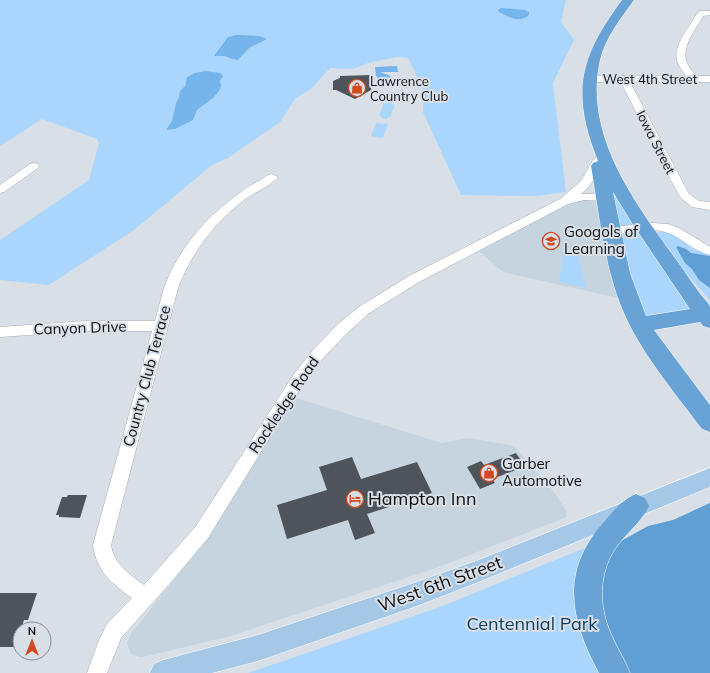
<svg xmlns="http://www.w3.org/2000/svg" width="710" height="673" font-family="Mulish,sans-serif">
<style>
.built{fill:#c6d4e0}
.green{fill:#aad6fd}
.forest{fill:#609fd4}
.water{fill:#76b5ec}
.building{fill:#4e545a}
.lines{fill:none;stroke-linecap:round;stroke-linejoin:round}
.minor-casing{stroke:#a7aeb5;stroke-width:1}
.major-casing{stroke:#fff;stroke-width:1}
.highway-casing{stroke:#fff;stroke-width:1}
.minor{fill:#fff;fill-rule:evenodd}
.major{fill:#a5c8e6;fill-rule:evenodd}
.highway{fill:#69a3d5;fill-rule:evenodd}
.labels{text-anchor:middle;stroke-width:4;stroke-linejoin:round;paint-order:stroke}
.far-street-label{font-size:13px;fill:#0c0e10;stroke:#d8dfe6}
.far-poi-label{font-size:13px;fill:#0c0e10;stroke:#d8dfe6;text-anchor:start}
.poi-label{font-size:15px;fill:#0c0e10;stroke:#d8dfe6;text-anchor:start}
.street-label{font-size:15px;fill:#0c0e10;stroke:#d8dfe6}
.near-poi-label{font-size:18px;fill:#0c0e10;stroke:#d8dfe6;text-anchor:start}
.near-street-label{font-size:18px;fill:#0c0e10;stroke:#d8dfe6}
.near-park-label{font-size:18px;fill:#0b3c5f;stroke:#d8dfe6}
</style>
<rect width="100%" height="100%" fill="#d8dfe6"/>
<path class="built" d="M588,199L598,202L622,299L503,272L478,250L570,203Z
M293,397L442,443L469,438L514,446L554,492L565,509L567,517L436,568L231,636L143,657H139L131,654L127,643L132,632L190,560Z"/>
<path class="green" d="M0,0H566L561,22L574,40L553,83L566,192L536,196L461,195L423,112L424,91L408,58L397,57L368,63L353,69L330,68L312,88L295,99L280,122L228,158L212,165L134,230L49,285L0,280V240L89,180L99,143L97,139L42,119L0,146Z
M387,102H393L392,104L395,105L390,117H388L387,119L381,118V116H379L384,103L386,104Z
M376,123L388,124L383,138L371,136Z
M618,197L634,225L619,226L609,200Z
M662,231L677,236L693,249L710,255V300L678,264L657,233Z
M637,232H639L692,309L648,319L637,306L620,234Z
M562,250L577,251L586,288L559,282L563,258Z
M592,545L605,673H248L440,607Z"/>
<path class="forest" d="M678,246L686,249L691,253L710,256V288L699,280L692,269L685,263L676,247Z
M710,503V673H626L604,634L600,577L612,551L621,541L648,526L673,520Z"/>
<path class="water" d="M501,8L525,10L529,12V15C519,24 509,17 499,12L498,10Z
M236,35L259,36L267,39L249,48L238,60L232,59L225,56H214L228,37Z
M397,66L398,72H380L391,76L382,82L376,76L375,67Z
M206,71L220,73L223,76L220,81L221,86L219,91L213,98L197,110L193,120L175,129L166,130L172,121L176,103L179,97L180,91L185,86L187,77L195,73Z"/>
<path class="building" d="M371,75L373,86H371V90L355,99L336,90H333V81L340,78V76Z
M516,453L522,462L518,463L521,468L492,479L495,483L480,489L467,467L481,461L484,465Z
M352,457L361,479L417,462L432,493L367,514L375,533L355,540L348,520L287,539L277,505L327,490L319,467Z
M68,495H87L80,518L59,517V515H56L62,497H67Z
M0,593H37L28,620H24L15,647H0Z"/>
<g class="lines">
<defs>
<path id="minor" d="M700,11H710V15L703,16C696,29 680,48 687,63C689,68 693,72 696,76H710V82H630L689,194L699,201L710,202V210L692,207L681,198L664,168L621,82H590L585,79L590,76H686C684,72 680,68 678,63C671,48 689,28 696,15Z
M598,157L603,160C598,173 592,185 581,194H605L621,189L625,190L627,192L625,194L606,201L584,200L568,204L419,282L369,313L348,332L324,357L304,382L208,538L171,582L121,638L107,673H87L99,640L107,624L132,598C112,584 96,570 93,545L152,331H86L0,337V327L86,321H155C158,310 161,299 164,288C177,251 205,218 237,195C247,187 258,182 268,175L272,174L278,177C270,187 254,192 244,200C214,223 192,252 178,288L111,545C114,564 129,574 144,585L196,526L294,374L314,349L338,324L359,307L409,276L560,199L581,181L593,160Z
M34,163L38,164L39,166L38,168L4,192L0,193V185L30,164Z
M652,223L668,224L679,228L710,247V255C694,251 686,241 671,234C654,226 631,232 612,235L608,234L606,231L608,228L612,227Z"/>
<path id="major" d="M710,468V487L476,583L414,607L258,661L212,673H150L154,664L163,660L258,635L414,583L476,561Z"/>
<path id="highway" d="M622,0H634C621,18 605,38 600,60C583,134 634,202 675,258C684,270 692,283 701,295C704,299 709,303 710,307C710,313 710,322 710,328L703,326L700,322L654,330L710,405V432L702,429C673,390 639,351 621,306C604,263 599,212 591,166L593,163L598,161C571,93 579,58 622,0ZM613,192L632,223L690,309L646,316L630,273Z
M636,494L645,498L649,506C641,523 625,534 615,549C598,575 599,607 611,634C617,648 625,660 630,673H599C570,619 560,571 604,522C613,511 623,499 636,494Z"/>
</defs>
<use href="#minor" class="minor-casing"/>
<use href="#major" class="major-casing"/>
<use href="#highway" class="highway-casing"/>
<use href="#minor" class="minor"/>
<use href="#major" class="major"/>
<use href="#highway" class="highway"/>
</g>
<defs>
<symbol id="shop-ring" viewBox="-11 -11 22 22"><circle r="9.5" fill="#d8dfe6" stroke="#d14821" stroke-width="1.5"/><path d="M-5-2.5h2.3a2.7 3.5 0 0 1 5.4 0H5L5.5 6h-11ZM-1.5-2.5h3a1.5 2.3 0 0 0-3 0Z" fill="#d14821"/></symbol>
<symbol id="school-ring" viewBox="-11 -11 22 22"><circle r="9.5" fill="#d8dfe6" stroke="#d14821" stroke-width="1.5"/><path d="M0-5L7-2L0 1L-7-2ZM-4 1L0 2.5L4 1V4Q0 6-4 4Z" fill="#d14821"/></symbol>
<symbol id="hotel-ring" viewBox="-11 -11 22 22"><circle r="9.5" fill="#d8dfe6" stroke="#d14821" stroke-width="1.5"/><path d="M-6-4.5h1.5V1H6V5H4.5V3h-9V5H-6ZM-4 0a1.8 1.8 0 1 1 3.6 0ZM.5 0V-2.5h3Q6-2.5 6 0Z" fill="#d14821"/></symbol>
</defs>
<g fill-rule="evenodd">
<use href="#shop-ring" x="347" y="78" width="20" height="20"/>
<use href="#school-ring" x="541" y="231" width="20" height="20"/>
<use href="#shop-ring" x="479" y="463" width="20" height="20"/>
<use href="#hotel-ring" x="345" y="489" width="20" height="20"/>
</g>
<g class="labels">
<g class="far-street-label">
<text x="650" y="84">West 4th Street</text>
<text transform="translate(656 142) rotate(63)" y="5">Iowa Street</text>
</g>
<g class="far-poi-label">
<text x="370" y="86">Lawrence<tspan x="370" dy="15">Country Club</tspan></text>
</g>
<g class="poi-label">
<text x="564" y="237">Googols of<tspan x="564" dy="17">Learning</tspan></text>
<text x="502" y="469">Garber<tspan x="502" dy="17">Automotive</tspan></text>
</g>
<g class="street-label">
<text transform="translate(80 328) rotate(-2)" y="5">Canyon Drive</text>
<text transform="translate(147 376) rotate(-75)" y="5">Country Club Terrace</text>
<text transform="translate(284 405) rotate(-56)" y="5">Rockledge Road</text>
</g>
<g class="near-poi-label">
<text x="368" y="505">Hampton Inn</text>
</g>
<g class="near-street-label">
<text transform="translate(440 584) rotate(-20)" y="6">West 6th Street</text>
</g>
<g class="near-park-label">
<text x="532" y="630">Centennial Park</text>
</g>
</g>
<g transform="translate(32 641)"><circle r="19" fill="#d8dfe6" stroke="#868b90"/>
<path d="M0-3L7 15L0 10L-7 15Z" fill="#d14821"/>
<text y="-6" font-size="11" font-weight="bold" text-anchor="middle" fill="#0c0e10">N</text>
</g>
</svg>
